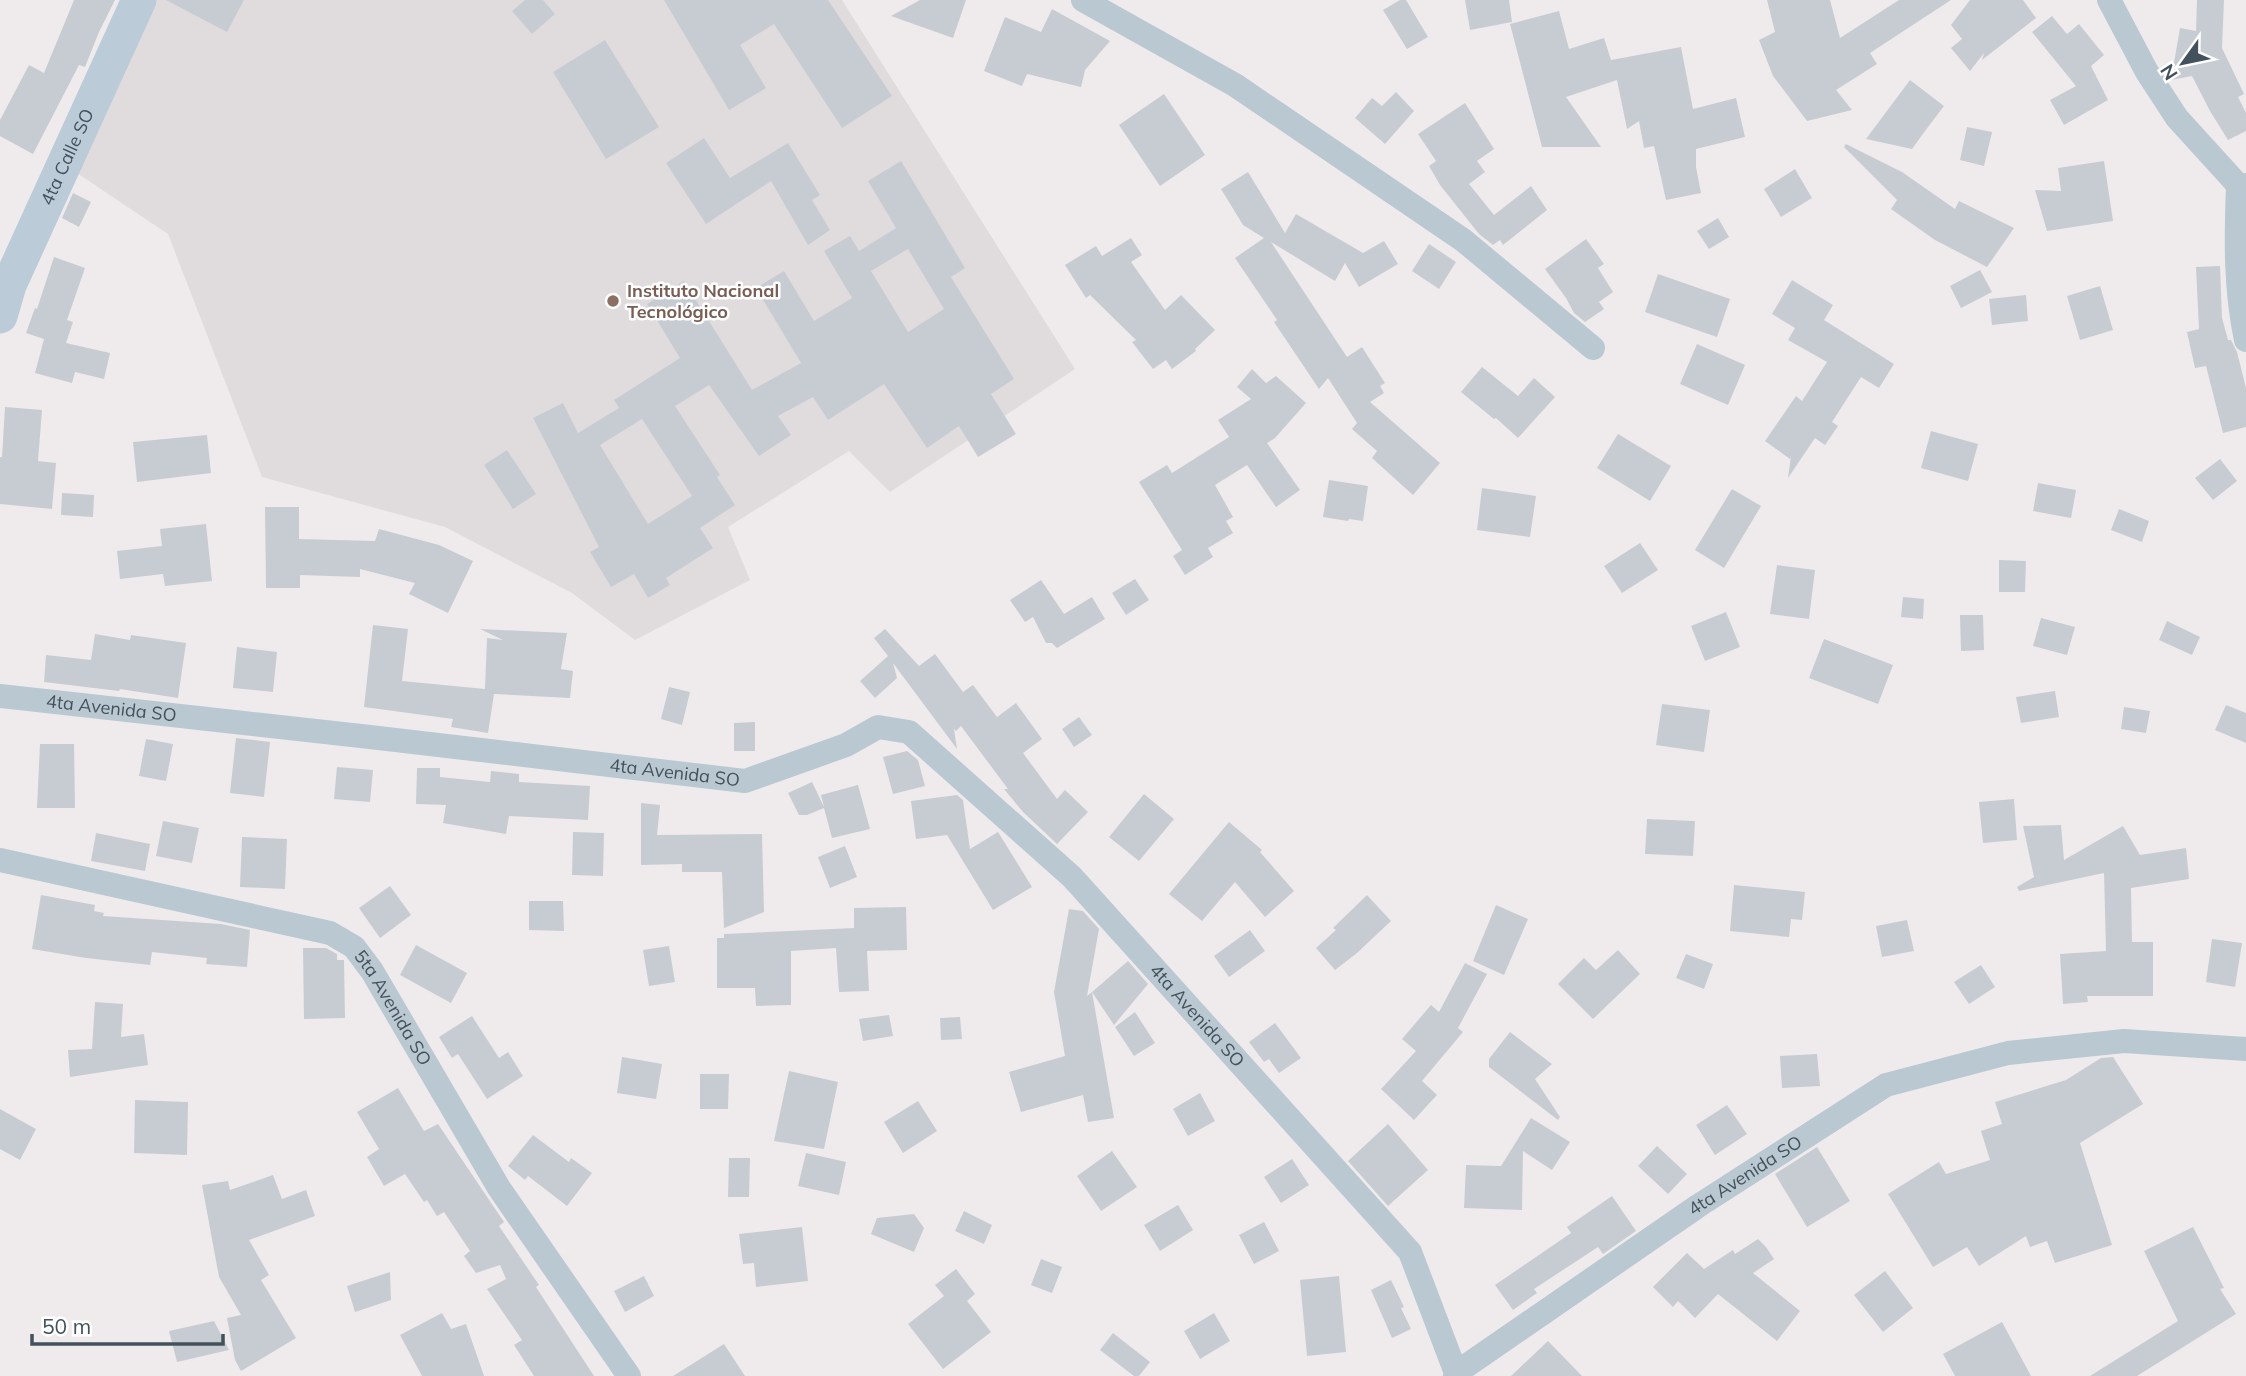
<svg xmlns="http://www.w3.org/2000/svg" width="2246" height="1376" font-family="Mulish,sans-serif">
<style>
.education{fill:#e0dcde}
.building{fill:#c7ccd2;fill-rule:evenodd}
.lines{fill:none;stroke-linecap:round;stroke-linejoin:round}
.street{stroke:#bac8d1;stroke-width:24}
.secondary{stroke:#bbcbd8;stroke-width:35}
.education-dot{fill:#8d6e63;stroke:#fff;stroke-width:2.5}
.labels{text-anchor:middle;stroke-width:5;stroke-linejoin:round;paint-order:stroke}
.street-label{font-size:18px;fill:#42515b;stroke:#fff}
.education-label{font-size:18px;font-weight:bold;fill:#785e54;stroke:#fff;text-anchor:start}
</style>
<rect width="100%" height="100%" fill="#efebec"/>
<path class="education" d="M149,0H842L1075,369L890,492L849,451L728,527L750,580L635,640L572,593L445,527L262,477L168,234L68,167Z"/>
<path class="building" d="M74,0H115L99,32L85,67L79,65L33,154L0,136V120L29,65L44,73Z
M166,0H244L227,32Z
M525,0H543L555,14L532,34L512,11Z
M664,0H828L892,96L842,128L774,24L740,45L766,88L729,110Z
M920,0H966L953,38L891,16Z
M1400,0H1406L1428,37L1407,49L1383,10Z
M1465,0H1509L1512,22L1470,30Z
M1767,0H1830L1840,38L1899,0H1951L1870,53L1877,64L1836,90L1852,110L1807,121L1773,76L1759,40L1775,32Z
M1970,0H2023L2036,18L1982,60L1984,53L1970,71L1951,48L1962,39L1951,25Z
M2197,0H2224L2222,48L2244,94L2238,97L2246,113V131L2228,140L2210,111L2192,76L2171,80L2180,28L2196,31Z
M1052,9L1110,41L1085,70L1081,87L1027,74L1022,86L984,71L1005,17L1041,32Z
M1559,11L1569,49L1604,38L1611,60L1681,47L1693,109L1736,98L1745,137L1696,149V167L1701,193L1666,200L1654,146L1644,148L1639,121L1627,129L1617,80L1566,97L1601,147H1542L1510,24Z
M2052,16L2067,34L2079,24L2104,55L2091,66L2108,100L2064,125L2050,100L2076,86L2032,32Z
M605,40L659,127L606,159L553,72Z
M1910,80L1944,106L1925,131L1912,149L1866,139Z
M1396,92L1414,111L1385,144L1355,118L1372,98L1382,106Z
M1164,94L1205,155L1160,186L1119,125Z
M1465,103L1494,149L1477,161L1485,172L1469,184L1494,215L1531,186L1547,210L1503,245L1500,240L1493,245L1479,234L1440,185L1429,166L1436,161L1418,134Z
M1967,127L1992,132L1984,166L1960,160Z
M704,138L730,178L788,143L820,195L812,200L830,230L808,245L771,181L706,224L666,163Z
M1846,144L1902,172L1955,209L1959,201L2014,228L1987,267L1935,240L1891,209L1897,200L1844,147Z
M901,161L965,268L951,277L1014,379L991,394L1016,434L978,457L959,426L927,448L884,384L828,420L813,397L778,416L791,435L759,456L709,385L675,406L720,475L717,477L735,505L700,528L713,548L666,578L670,585L648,598L634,574L611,587L590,552L599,547L533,418L563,403L578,433L619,408L614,400L680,358L647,304L684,281L752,390L801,363L756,288L784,271L814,321L852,298L824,251L850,236L859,251L896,228L868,181ZM908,249L944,309L908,332L871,271ZM642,419L692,496L648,524L600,445Z
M2104,161L2113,221L2047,231L2035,190L2061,191L2058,168Z
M1795,169L1812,198L1781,217L1764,189Z
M1248,172L1285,233L1296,214L1363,253L1384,241L1398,264L1359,287L1345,263L1335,281L1271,242L1347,357L1362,347L1385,383L1380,386L1384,393L1370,402L1440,463L1413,495L1372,458L1377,451L1352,429L1357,423L1328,378L1319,389L1274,322L1277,320L1235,258L1264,238L1243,225L1221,189Z
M73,193L91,202L79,227L62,218Z
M1718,218L1729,237L1709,249L1697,231Z
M1131,238L1142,255L1131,262L1165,310L1181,295L1215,330L1195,349L1196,351L1172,369L1166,360L1153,369L1132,342L1136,340L1090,295L1086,298L1065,265L1096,246L1102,256Z
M1586,239L1604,264L1598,268L1613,292L1599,302L1604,309L1585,322L1574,313L1566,298L1545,269Z
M1429,244L1456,262L1439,289L1412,271Z
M54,257L85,268L67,320L73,322L66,343L110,353L104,379L75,372L72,383L35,373L44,339L26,333L35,308L37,309Z
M2220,266L2222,318L2228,340H2231L2237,352L2246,388V427L2223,433L2206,366L2195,368L2187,332L2199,329L2196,267Z
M1980,270L1992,292L1961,308L1950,286Z
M1658,274L1730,299L1717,337L1645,312Z
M1792,280L1833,305L1824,320L1894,364L1879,388L1861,377L1832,422L1838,426L1825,445L1815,438L1788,478L1791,456L1790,459L1765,441L1796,396L1802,401L1827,362L1788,340L1795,328L1772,314Z
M2100,286L2113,330L2080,340L2067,296Z
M2026,295L2028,321L1992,325L1989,299Z
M1697,344L1745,365L1728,405L1680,384Z
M1482,367L1518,396L1534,378L1555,397L1518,438L1496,418L1494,419L1461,392Z
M1252,369L1266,383L1276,376L1306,403L1275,438L1267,443L1300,490L1276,507L1247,465L1215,485L1233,517L1226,521L1233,533L1208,548L1213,557L1185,575L1173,556L1182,550L1139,482L1167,465L1172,473L1229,437L1218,420L1251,399L1237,387Z
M5,407L42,410L38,461L56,463L52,509L0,504V457H2Z
M1931,431L1978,444L1968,481L1921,468Z
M1618,434L1671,466L1650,501L1597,468Z
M207,435L211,473L137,482L133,442Z
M507,450L536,494L513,509L484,465Z
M2220,459L2237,481L2213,500L2195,478Z
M1329,480L1368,486L1363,521L1349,519L1348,521L1323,517Z
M2038,483L2076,490L2071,518L2033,511Z
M1482,488L1536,496L1530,537L1477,530Z
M1732,489L1761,506L1724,568L1695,550Z
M62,493L94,495L93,517L61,515Z
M265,507H299V539L375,541L379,529L439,545L473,561L448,613L409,594L415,583L360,569V577L300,575V588H266Z
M2119,509L2149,521L2142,542L2111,530Z
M206,524L212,581L165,586L163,574L120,579L117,551L162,546L160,529Z
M1640,543L1658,570L1622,593L1604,566Z
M1999,560L2026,561L2025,592H1999Z
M1777,565L1815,570L1809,619L1770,614Z
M1135,579L1149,600L1126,615L1112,593Z
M1041,580L1064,614L1092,597L1105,619L1057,648L1052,643H1046L1033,617L1025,622L1010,600Z
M1903,597L1924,599L1923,619L1901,617Z
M1726,612L1740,647L1705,661L1691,626Z
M1960,615H1983L1984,650L1961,651Z
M2041,618L2075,627L2067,655L2033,646Z
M2167,621L2200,637L2192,655L2159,640Z
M373,625L408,629L402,681L485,689L487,638L503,640L480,629L567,633L561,669L573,671L570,698L494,694L488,733L451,727L453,719L364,707Z
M885,629L919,666L935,654L963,692L973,685L997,717L1016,703L1042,739L1023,753L1057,799L1065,790L1088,812L1057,844L1023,812L1004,789H1008L961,726L956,731L954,729L957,749L893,663L897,678L875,698L860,681L888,656L874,638Z
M95,634L130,640L131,635L186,643L178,698L120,689L119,691L44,682L46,655L91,660Z
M1824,639L1893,665L1878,704L1809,678Z
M237,647L277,652L273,692L233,688Z
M669,687L690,692L682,725L661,719Z
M2055,691L2059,717L2021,723L2016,697Z
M1662,704L1710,710L1704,752L1656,745Z
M2226,705L2246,713V743L2215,730Z
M2124,707L2150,711L2146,733L2121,729Z
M1079,717L1092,735L1074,747L1062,729Z
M755,722V751H734V723Z
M236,738L270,742L264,797L230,793Z
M146,739L173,744L166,781L139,776Z
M40,744H74L75,808H37Z
M907,751L918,760L925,786L893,794L883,757Z
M337,767L373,770L370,802L334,799Z
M417,768H440V777L490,782L491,771L519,774V782L590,786L588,820L509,816L506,834L443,823L446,805L416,804Z
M812,782L824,807L821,795L858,785L870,829L832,838L824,808L807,815H799L788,793Z
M1144,794L1174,819L1139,861L1109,837Z
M957,795L963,800L970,849L998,832L1032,887L993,910L947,835L916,839L911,801Z
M2014,799L2017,840L1983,843L1979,802Z
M641,803L660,805L657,835L762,834L764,912L724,928L722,872H682V864L641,865Z
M1647,819L1695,821L1693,856L1645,854Z
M163,821L199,828L192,863L156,856Z
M1229,822L1262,850L1260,852L1294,891L1265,917L1235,882L1202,921L1169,894Z
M2061,825L2064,860L2123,826L2140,855L2186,848L2189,879L2131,888L2132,942H2153V996H2087L2088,1002L2063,1004L2060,954L2106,951L2104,873L2019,891L2017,887L2034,877L2023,826Z
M573,832L604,833L603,876L572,875Z
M96,833L150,844L145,871L91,861Z
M242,837L287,839L285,889L240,887Z
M845,846L857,877L830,888L818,857Z
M1734,885L1805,892L1802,920L1791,919L1789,937L1730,931Z
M390,886L411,915L380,938L359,908Z
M41,895L95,905L94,911L104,913L103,916L221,924L250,930L247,967L206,964L207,958L152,952L150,965L86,958L32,949Z
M1367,895L1391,921L1357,953L1335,970L1316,948L1336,930L1333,928Z
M529,901H563L564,931L529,930Z
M1496,905L1528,919L1504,975L1473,961Z
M906,907L907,950L867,951L869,991L839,992L836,948L791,951V1005L756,1006L755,988H717V938H724V934L854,928V908Z
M1069,909L1083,911L1099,929L1087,996L1092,992L1114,1118L1088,1122L1083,1095L1021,1112L1009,1072L1065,1056L1054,992Z
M1907,920L1914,951L1882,957L1876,926Z
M1250,930L1265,951L1229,977L1214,956Z
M2212,939L2242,943L2235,987L2206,982Z
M416,945L467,973L451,1003L400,975Z
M669,946L675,982L649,986L643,950Z
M303,948H326L337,954V960H344L345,1018L304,1019Z
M1618,950L1640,974L1593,1019L1558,984L1584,958L1596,970Z
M1686,954L1713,964L1704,989L1676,978Z
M1128,961L1148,984L1114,1025L1092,992Z
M1465,963L1487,974L1458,1028L1463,1032L1422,1081L1437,1095L1414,1120L1381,1089L1416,1051L1402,1039L1431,1005L1439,1012Z
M1981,965L1995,987L1969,1004L1954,982Z
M95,1002L123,1004L121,1037L144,1034L148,1065L70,1077L68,1050L92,1049Z
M1135,1012L1155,1043L1134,1056L1115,1027Z
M889,1015L893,1036L863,1041L859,1019Z
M472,1016L499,1058L508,1052L523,1076L487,1099L458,1054L452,1058L439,1037Z
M960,1017L962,1039L941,1040L940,1018Z
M1275,1023L1301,1058L1279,1073L1269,1059L1264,1062L1249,1042Z
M1510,1032L1552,1064L1535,1079L1560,1117L1558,1120L1489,1067V1059Z
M1817,1054L1820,1086L1782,1088L1780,1056Z
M622,1057L662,1064L656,1099L617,1093Z
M2113,1057L2143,1104L2080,1143L2112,1245L2055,1263L2047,1241L2030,1247L2026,1236L1979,1266L1967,1247L1933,1267L1888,1194L1939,1162L1946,1174L1990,1160L1981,1131L2002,1124L1995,1102L2066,1080L2101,1058Z
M789,1071L838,1082L824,1149L774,1141Z
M700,1074H729L728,1109H700Z
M398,1088L424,1131L438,1124L504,1222L499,1226L539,1285L536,1287L594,1376H534L514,1345L522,1340L487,1289L506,1279L500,1265L476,1273L464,1256L470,1251L444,1212L437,1216L427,1200L424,1202L405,1174L384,1186L367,1157L379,1149L357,1112Z
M1200,1093L1215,1121L1188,1136L1173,1109Z
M135,1100L188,1102L187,1155L134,1153Z
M918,1101L937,1131L903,1153L884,1122Z
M1727,1105L1747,1134L1715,1155L1696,1125Z
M0,1109L36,1129L20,1160L0,1149Z
M1531,1118L1570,1142L1552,1170L1523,1151L1522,1210L1464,1208L1466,1165L1501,1166Z
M1388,1124L1428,1170L1388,1206L1348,1161Z
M533,1135L569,1162L571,1158L592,1173L567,1206L528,1176L525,1180L508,1166Z
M1657,1146L1687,1174L1668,1194L1638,1166Z
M1817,1147L1850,1201L1807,1227L1775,1174Z
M1112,1151L1137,1187L1101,1211L1077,1176Z
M806,1153L846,1162L839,1195L798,1186Z
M729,1158H750L749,1197H728Z
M1292,1159L1309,1185L1281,1203L1264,1177Z
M273,1175L282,1199L306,1190L315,1216L249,1240L269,1275L261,1280L296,1338L241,1371L235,1360L227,1318L241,1315L219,1277L202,1185L228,1181L230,1190Z
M1612,1196L1636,1231L1603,1254L1598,1247L1534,1289L1537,1293L1513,1310L1495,1285L1571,1233L1567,1227Z
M1178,1205L1193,1230L1160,1251L1144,1225Z
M964,1211L992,1225L984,1244L955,1231Z
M914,1214L924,1228L914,1252L871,1234L877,1218Z
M1264,1222L1279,1251L1254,1264L1239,1235Z
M802,1227L808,1281L756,1287L754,1263L743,1264L739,1234Z
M2193,1227L2224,1288L2220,1289L2236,1314L2137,1376H2090L2178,1321L2144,1251Z
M1758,1239L1766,1247L1774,1259L1753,1273L1800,1311L1777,1341L1718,1294L1695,1318L1678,1301L1673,1307L1653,1287L1687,1253L1704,1269L1733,1250L1735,1254Z
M1041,1259L1062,1267L1052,1293L1031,1285Z
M956,1269L975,1294L967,1301L991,1332L943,1369L908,1324L944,1296L935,1285Z
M1885,1271L1913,1308L1883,1332L1854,1295Z
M390,1272L391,1300L355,1312L347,1286Z
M644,1276L654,1296L625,1312L614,1291Z
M1339,1276L1346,1352L1307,1356L1300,1280Z
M1391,1280L1404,1307L1401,1308L1411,1329L1392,1338L1371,1290Z
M442,1313L451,1329L466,1324L484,1376H422L400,1335Z
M1214,1313L1230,1341L1200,1359L1184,1331Z
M214,1321L229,1350L177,1362L169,1331Z
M2002,1322L2031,1376H1955L1943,1354Z
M1113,1333L1150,1362L1139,1376H1134L1100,1350Z
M1548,1341L1582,1376H1511Z
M724,1344L745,1376H673Z"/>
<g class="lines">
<g class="street">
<path d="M1083,0L1235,85L1463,240L1593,348"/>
<path d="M2109,0L2147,72L2177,118L2238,185H2246"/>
<path d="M2238,185C2236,238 2235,288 2246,340"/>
<path id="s1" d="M0,696L370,737L745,781L846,745L878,727L909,732L1072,877L1410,1252L1456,1373L1455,1376"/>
<path id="s2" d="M0,860L330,933L354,947L372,971L499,1188L629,1376"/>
<path id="s3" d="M1456,1373L1698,1206L1886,1085L2008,1053L2124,1041L2246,1049"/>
</g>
<path class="secondary" id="s4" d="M0,316L9,285L139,0"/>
</g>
<circle class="education-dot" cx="613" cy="301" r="7"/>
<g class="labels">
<g class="street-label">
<text dy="6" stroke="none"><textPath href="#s4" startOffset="173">4ta Calle SO</textPath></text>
<text dy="6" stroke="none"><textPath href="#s1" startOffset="112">4ta Avenida SO</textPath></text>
<text dy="6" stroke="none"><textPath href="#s1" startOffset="679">4ta Avenida SO</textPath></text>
<text dy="6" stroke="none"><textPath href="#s2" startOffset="438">5ta Avenida SO</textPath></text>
<text dy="6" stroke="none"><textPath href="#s1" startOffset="1330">4ta Avenida SO</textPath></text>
<text dy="6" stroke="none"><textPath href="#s3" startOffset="350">4ta Avenida SO</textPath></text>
</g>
<g class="education-label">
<text x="627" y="297">Instituto Nacional<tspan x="627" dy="21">Tecnológico</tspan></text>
</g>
</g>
<g transform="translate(2183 63) rotate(237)" stroke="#ffffff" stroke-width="5" paint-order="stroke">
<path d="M0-5L12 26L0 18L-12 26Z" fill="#42515b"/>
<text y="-10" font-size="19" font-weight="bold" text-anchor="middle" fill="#42515b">N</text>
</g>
<path d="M32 1334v10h191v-10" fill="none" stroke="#42515b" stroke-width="3.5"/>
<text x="42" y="1334" font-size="21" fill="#42515b" stroke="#ffffff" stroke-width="5" paint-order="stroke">50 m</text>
</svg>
